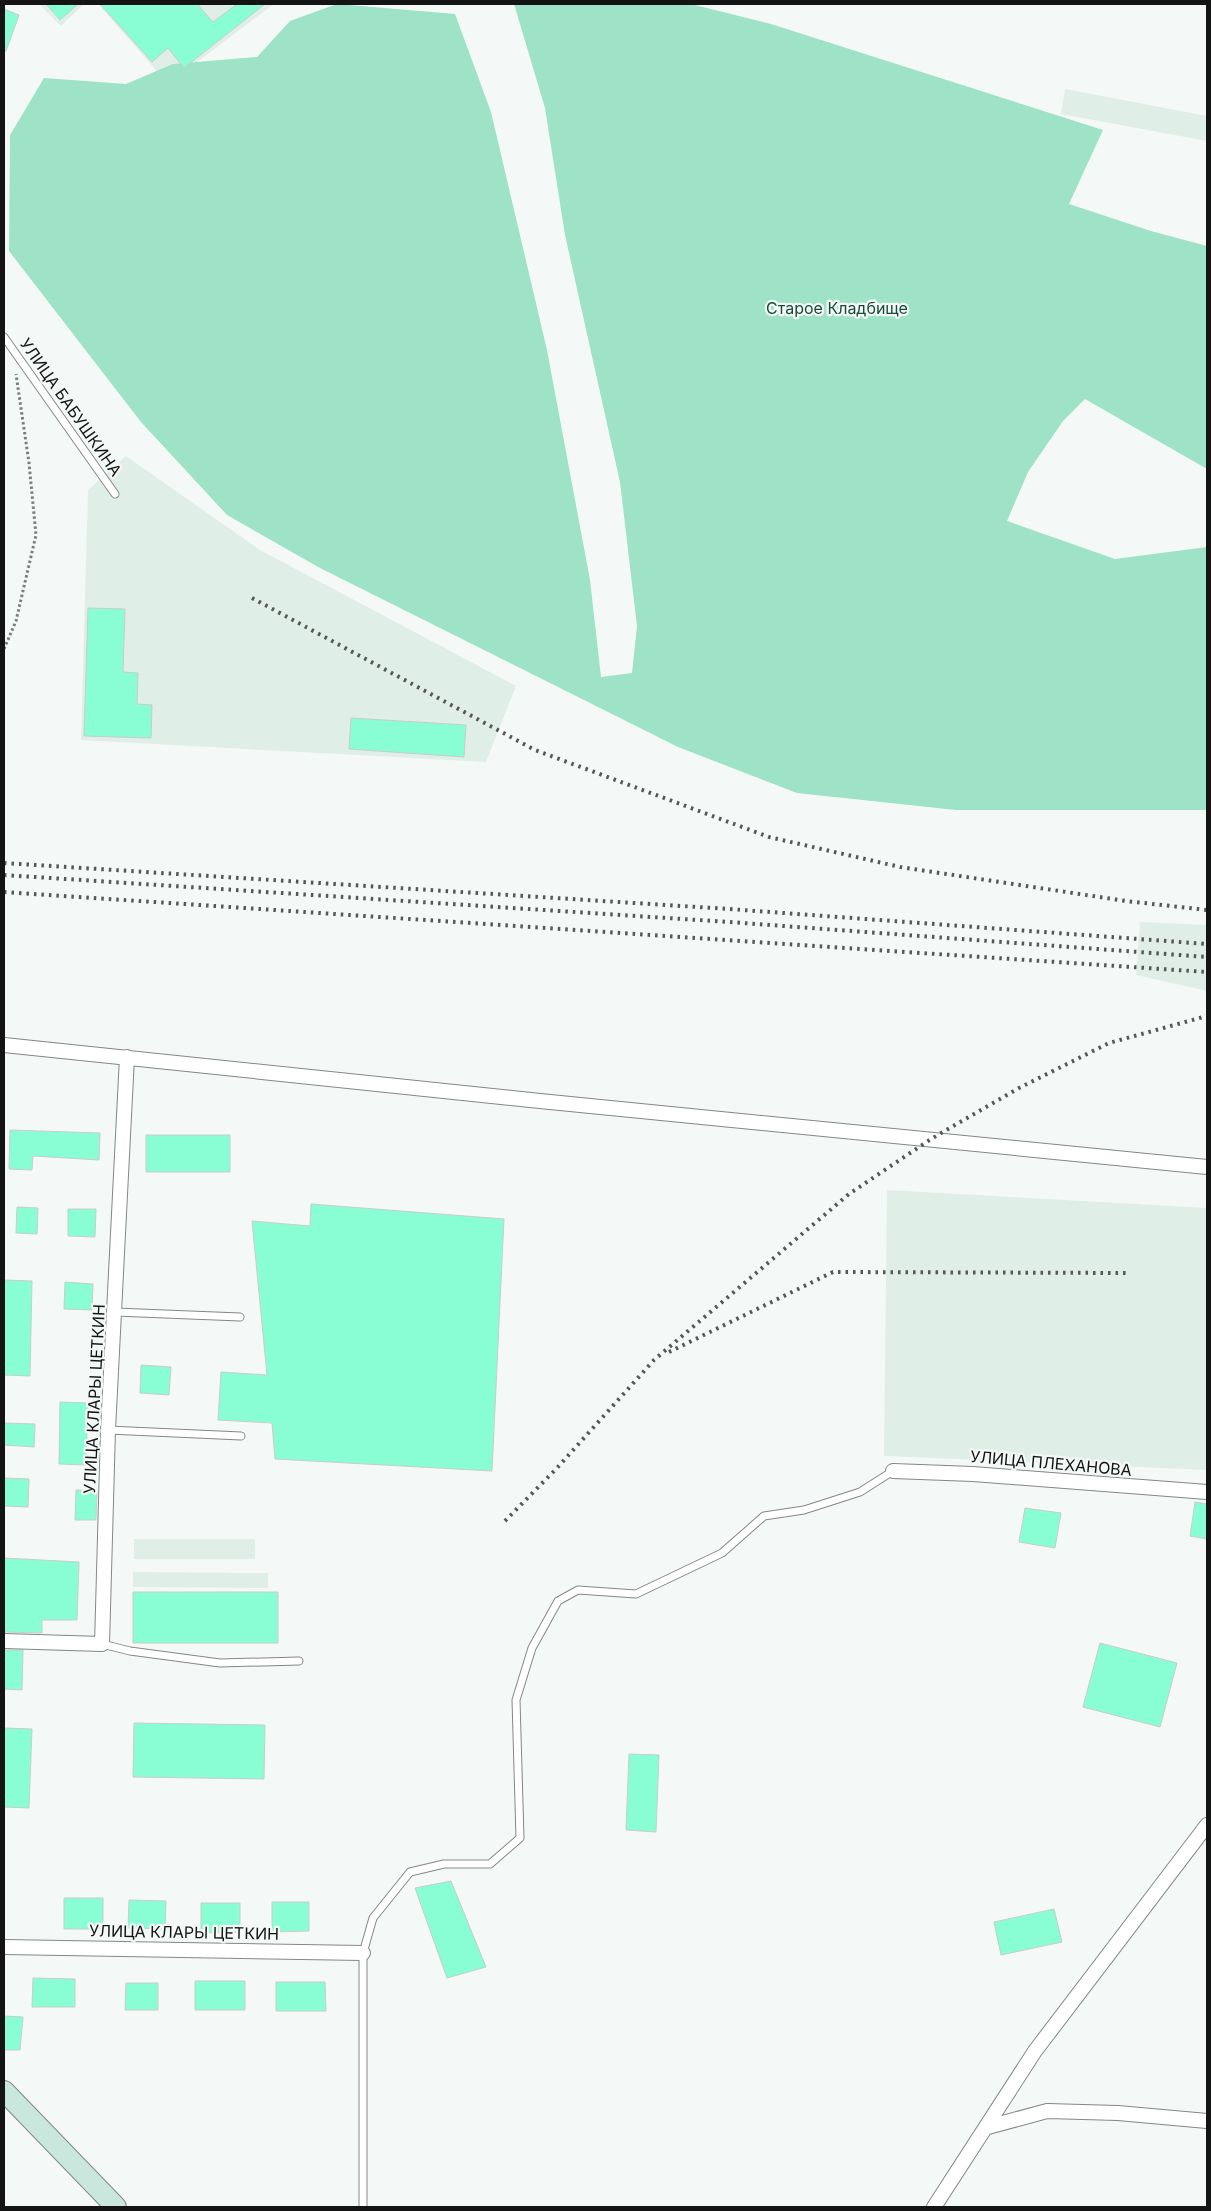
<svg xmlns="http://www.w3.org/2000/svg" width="1211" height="2211" font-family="Inter,sans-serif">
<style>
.built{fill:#e0eee8}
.green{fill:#9ee2c7}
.building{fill:#89fdd3;stroke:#c8cdcb}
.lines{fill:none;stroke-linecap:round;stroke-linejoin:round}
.lane-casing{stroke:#838785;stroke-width:9}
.street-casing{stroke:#838785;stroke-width:16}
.secondary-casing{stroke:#838785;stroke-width:22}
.path{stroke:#7b7e7d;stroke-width:3;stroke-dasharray:2.5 2.5;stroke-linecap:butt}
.lane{stroke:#fff;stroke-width:7}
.street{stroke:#fff;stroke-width:14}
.secondary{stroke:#c9e7dd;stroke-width:20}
.rail{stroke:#555756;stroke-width:4;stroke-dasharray:2.5 5;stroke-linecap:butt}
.labels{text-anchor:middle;stroke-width:4.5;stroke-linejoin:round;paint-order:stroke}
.park-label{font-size:16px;fill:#174a39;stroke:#f4f9f7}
.street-label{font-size:16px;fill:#131413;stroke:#f4f9f7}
</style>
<rect width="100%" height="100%" fill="#f4f9f7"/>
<path class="built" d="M39,4H84L61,26Z
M98,4H274L168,84Z
M1065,89L1207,116V141L1061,114Z
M126,456L260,550L516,686L486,762L81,740L88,490Z
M1140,922L1207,925V991L1136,975Z
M887,1190L1207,1208V1470L884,1456Z
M134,1539H255V1559H134Z
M133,1572L268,1573V1588L133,1587Z"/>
<path class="green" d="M337,4L455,14L491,112L547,350L590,580L601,677L632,673L637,626L620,482L565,235L545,108L514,4H691L771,24L1103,130L1069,204L1151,231L1207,246V469L1085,399L1063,421L1028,472L1007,521L1115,559L1207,547V810H956L797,793L678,747L320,568L227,515L141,422L9,251L10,135L44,78L126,84L173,64L257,57L290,21Z"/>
<path class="building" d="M46,4H78L60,20Z
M100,4H197L213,22L237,4H265L184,68L168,48L152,62Z
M4,9L19,15L6,51H4Z
M88,608L125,609L123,672L138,673L137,704L152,705L151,738L84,736Z
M351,718L466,725L464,757L349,749Z
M10,1130L100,1133L99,1160L33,1156L32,1170L9,1169Z
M146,1135H230V1172H146Z
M311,1204L504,1219L492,1471L275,1459L272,1423L218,1420L221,1372L267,1375L252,1221L310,1226Z
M17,1207L38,1208L37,1234L16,1233Z
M68,1209H96L95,1237L68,1236Z
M4,1280L32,1281L30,1376L4,1375Z
M65,1282L93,1284L92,1310L64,1309Z
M141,1365L171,1367L169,1395L140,1393Z
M60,1402L88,1403L86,1465L59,1464Z
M4,1423L35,1424L34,1447L4,1445Z
M4,1478L29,1479L28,1507L4,1506Z
M76,1490L97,1491L96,1520H75Z
M1195,1502L1207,1504V1539L1190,1536Z
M1025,1508L1061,1513L1055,1548L1019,1542Z
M4,1558L79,1562L77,1620H42V1633L4,1632Z
M133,1592H278V1643H133Z
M1100,1643L1177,1663L1160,1727L1083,1707Z
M4,1650H23L22,1690L4,1689Z
M134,1723L265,1725L264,1779L133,1777Z
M4,1728L32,1729L29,1808L4,1807Z
M629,1754L659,1755L656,1832L626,1830Z
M451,1881L486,1967L447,1978L415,1888Z
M64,1898H103V1929H64Z
M129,1900L166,1901L165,1929L128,1928Z
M272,1902H309V1931L272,1932Z
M201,1903H240V1932L201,1933Z
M1054,1909L1062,1942L1001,1955L994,1922Z
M33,1978L75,1979V2007H32Z
M195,1981H245V2010H195Z
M276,1982H325L326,2011H276Z
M126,1983H158V2010H125Z
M4,2016L23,2017L20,2050H4Z"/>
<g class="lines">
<defs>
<path id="lane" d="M4,337L115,494
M115,1312L240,1317
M108,1430L241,1436
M102,1644L130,1651L220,1663L299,1661
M363,2207V1953L373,1918L410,1872L444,1864H490L520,1838L516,1700L532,1648L558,1601L578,1590L636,1594L722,1553L764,1516L804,1510L860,1492L893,1471"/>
<path id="street" d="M4,1045L540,1101L1207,1167
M893,1471L973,1474L1207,1492
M4,1641L102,1644L108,1430L127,1057
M4,1947L363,1953
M988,2127L1047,2111L1118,2113L1207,2121
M934,2207L1035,2051L1207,1825"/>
<path id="secondary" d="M4,2091L116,2207"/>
</defs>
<use href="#lane" class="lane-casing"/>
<use href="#street" class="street-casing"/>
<use href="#secondary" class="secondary-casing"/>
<path class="path" d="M4,649L16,621L36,535L29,463L16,374"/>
<use href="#lane" class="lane"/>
<use href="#street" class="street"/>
<use href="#secondary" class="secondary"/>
<path class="rail" d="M252,598L535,750L769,837L900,867L1126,901L1207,910
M4,863L729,909L1207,944
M4,875L729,922L1207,957
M4,892L1207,972
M669,1352L833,1272L1129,1273
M505,1521L557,1468L654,1360L849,1194L931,1139L1019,1088L1109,1043L1207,1016"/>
</g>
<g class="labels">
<g class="park-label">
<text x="837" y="314">Старое Кладбище</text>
</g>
<g class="street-label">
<text transform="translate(71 407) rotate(55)" y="6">УЛИЦА БАБУШКИНА</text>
<text transform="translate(94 1399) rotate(-87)" y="6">УЛИЦА КЛАРЫ ЦЕТКИН</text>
<text transform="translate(1051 1463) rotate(5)" y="6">УЛИЦА ПЛЕХАНОВА</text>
<text transform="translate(184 1932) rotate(1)" y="6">УЛИЦА КЛАРЫ ЦЕТКИН</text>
</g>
</g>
<rect width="1211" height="2211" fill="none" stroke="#131413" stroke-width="10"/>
</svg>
